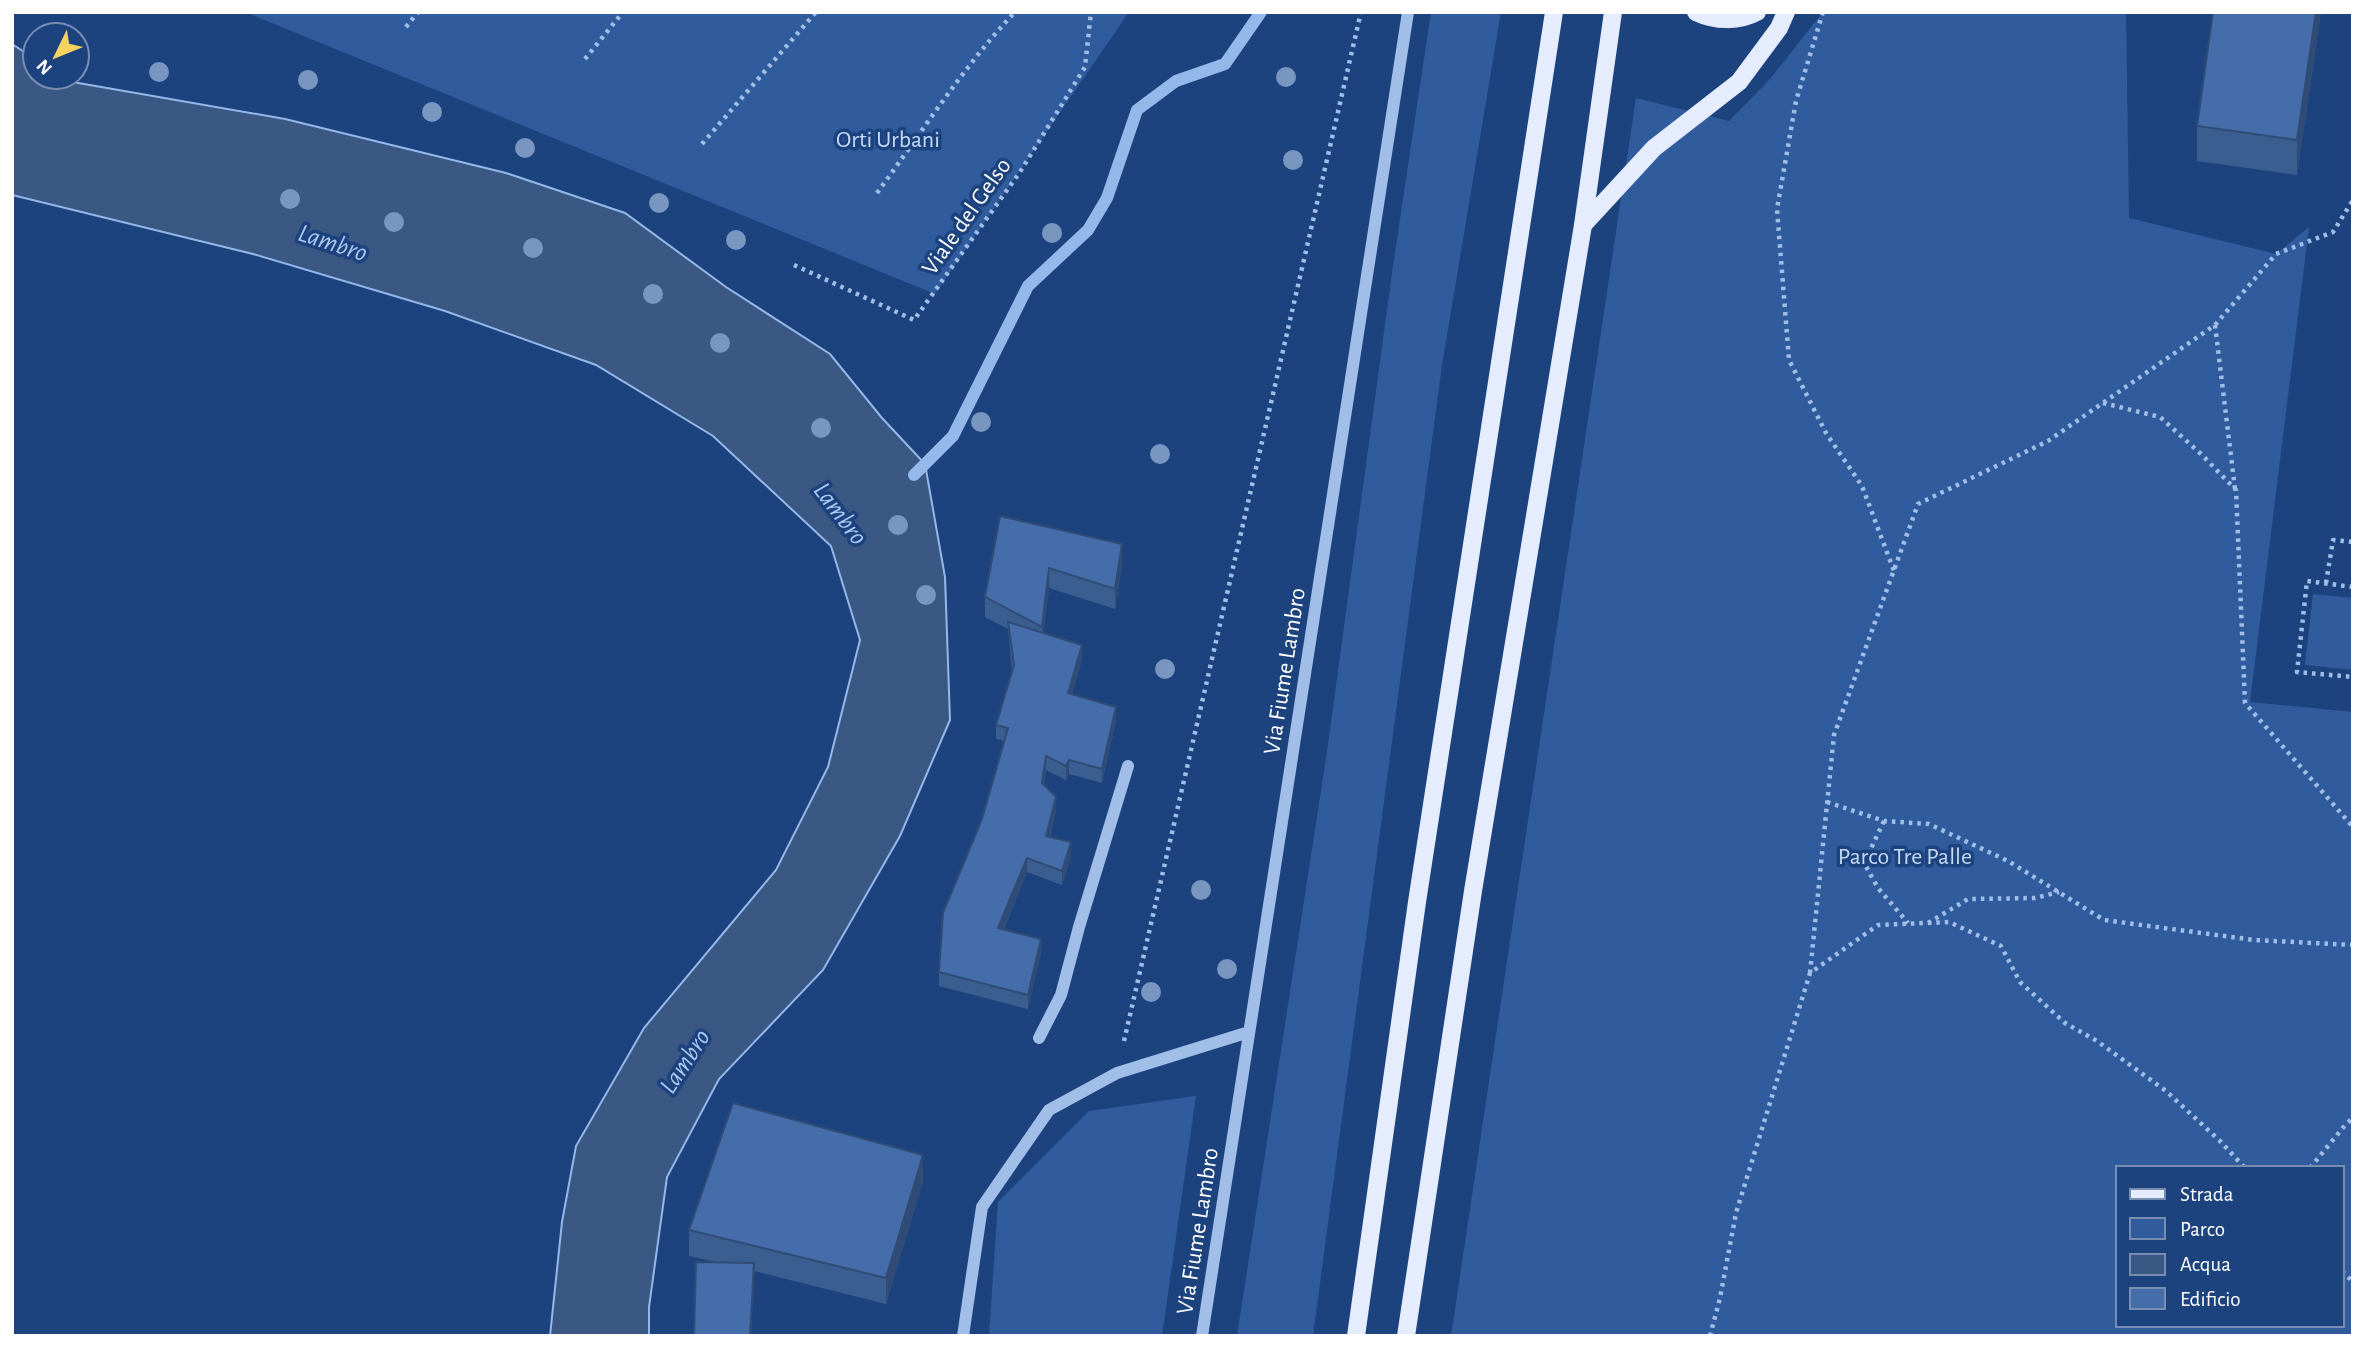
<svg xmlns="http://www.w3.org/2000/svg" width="2365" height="1348" font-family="'Alegreya Sans',sans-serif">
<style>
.green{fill:#305c9e;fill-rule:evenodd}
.water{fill:#3b5884;stroke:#94b8ea;stroke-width:2}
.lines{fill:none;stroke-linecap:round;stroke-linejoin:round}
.stream{stroke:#94b8ea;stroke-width:12}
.path{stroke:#a1bee8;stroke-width:4.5;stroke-dasharray:3.5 5;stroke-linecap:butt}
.minor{stroke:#a1bee8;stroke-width:12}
.major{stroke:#e4ecfe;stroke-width:18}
.tree{fill:#7996c0}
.wall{fill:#3b5e91}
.shaded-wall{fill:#304c76}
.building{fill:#456da9;stroke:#304c76;stroke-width:2}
.labels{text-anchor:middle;stroke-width:7;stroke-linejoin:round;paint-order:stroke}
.park-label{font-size:24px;fill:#c5d9f6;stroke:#1d437f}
.street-label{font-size:24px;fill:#fff;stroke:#1d437f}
.water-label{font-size:26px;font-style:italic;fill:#acc8f0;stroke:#1d437f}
</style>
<rect width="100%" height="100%" fill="#1d437f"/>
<path class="green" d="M245,12H1129L935,294Z
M1431,12H1501L1442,365L1313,1336H1237L1327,752L1393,266Z
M1823,12H2126L2129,218L2276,254L2309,227L2250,702L2353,712V1336H1451L1636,98L1729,121L1770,79ZM2118,1168H2342V1325H2118Z
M2313,594L2353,598V670L2305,665Z
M1196,1096L1162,1336H989L998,1202L1089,1111Z"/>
<path class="water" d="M12,44L35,59V77H62L67,81L285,119L506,173L625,213L726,287L830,354L882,418L925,464L945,577L950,720L900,836L823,970L719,1079L667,1177L649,1307V1336H550L562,1222L576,1146L644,1028L776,870L828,767L860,640L831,546L713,436L596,365L445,311L253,254L12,195Z"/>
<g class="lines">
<path class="stream" d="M914,475L953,436L1028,286L1088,230L1107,198L1137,110L1176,81L1225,64L1261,12"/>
<path class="path" d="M1823,12L1796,101L1777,209L1789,360L1826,433L1862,486L1894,571
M406,27L418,12
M585,59L623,12
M702,144L816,12
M877,193C922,132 963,67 1015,12
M794,265L914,320L1020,172L1085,67L1091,12
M2215,325L2235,489
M2103,403L2160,417L2201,454L2236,490L2245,703L2353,827
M2326,583L2333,540L2353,542
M2353,587L2307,581L2297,672L2353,677
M1827,802L1884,821L1929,824L2008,861L2104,920L2254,940L2353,945
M1884,821L1864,863L1878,888L1908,923
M1928,923L1968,899L2035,898L2059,892
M1810,973L1834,735L1918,504L2048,441L2215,325L2276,254L2333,232L2353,200
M1124,1041L1361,12
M2310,1168L2346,1124L2353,1118
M2342,1271L2353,1282
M1710,1336L1720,1298L1736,1213L1810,973L1878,925L1949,922L2001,946L2020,982L2065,1023L2097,1041L2166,1091L2220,1141L2245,1168"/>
<path class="minor" d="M1039,1038L1061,995L1079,927L1128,766
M963,1336L982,1207L1049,1110L1117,1073L1249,1032
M1202,1336L1408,12"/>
<path class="major" d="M1696,12C1715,21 1739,22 1757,12
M1583,225L1654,148L1739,82L1779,28L1786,12
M1356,1336L1417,902L1554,12
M1406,1336L1473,891L1583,225L1613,12"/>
</g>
<g class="tree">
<circle cx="159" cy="72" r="10"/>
<circle cx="1286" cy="77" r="10"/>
<circle cx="308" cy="80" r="10"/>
<circle cx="432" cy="112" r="10"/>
<circle cx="525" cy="148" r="10"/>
<circle cx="1293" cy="160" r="10"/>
<circle cx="290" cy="199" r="10"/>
<circle cx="659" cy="203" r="10"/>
<circle cx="394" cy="222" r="10"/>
<circle cx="1052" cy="233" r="10"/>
<circle cx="736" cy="240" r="10"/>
<circle cx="533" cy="248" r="10"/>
<circle cx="653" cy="294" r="10"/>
<circle cx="720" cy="343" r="10"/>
<circle cx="981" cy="422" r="10"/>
<circle cx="821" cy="428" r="10"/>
<circle cx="1160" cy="454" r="10"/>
<circle cx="898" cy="525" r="10"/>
<circle cx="926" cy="595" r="10"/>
<circle cx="1165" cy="669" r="10"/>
<circle cx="1201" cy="890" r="10"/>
<circle cx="1227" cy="969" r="10"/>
<circle cx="1151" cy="992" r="10"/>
</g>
<path class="wall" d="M2321,12L2297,175L2197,161V126Z
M2353,280V324H2352Z
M1000,516L1122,565L1115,609L1049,588L1043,633L1082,659L1072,694L1116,721L1102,783L1069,774L1066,780L1046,770L1044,785L1056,811L1050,837L1071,856L1062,885L1027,872L1004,929L1041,953L1028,1009L939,986V972L1005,741L996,739V725L1012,670L1008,629L985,617V597Z
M923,1181L886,1304L754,1271L751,1336H694L716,1262L689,1256V1230Z"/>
<path class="shaded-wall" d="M2316,12H2321L2297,175V140Z
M1122,544V565L1115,609V589Z
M1049,568V588L1042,647V627Z
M1082,645V659L1068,707V693Z
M1116,707V721L1102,783V769Z
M1046,756V770L1042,797V783Z
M1069,760V774L1066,780V766Z
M1056,797V811L1046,850V836Z
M1071,842V856L1062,885V871Z
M1027,858V872L998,942V928Z
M1041,939V953L1028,1009V995Z
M923,1155V1181L886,1304V1278Z
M754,1263L751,1336H750Z"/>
<path class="building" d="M2213,12H2316L2297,140L2197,126Z
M1000,516L1122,544L1115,589L1049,568L1042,627L985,597Z
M1008,622L1082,645L1068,693L1116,707L1102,769L1069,760L1066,766L1046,756L1042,783L1056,797L1046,836L1071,842L1062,871L1027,858L998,928L1041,939L1028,995L939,972L943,913L982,819L1008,728L996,725L1014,665Z
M733,1103L923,1155L886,1278L689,1230Z
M696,1262L754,1263L750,1336H694Z"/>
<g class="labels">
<g class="park-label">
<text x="888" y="147">Orti Urbani</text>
<text x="1905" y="864">Parco Tre Palle</text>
</g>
<g class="street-label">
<text transform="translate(966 216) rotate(-55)" y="8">Viale del Gelso</text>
<text transform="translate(1284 671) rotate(-81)" y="8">Via Fiume Lambro</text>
<text transform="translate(1197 1231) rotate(-81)" y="8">Via Fiume Lambro</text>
</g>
<g class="water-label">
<text transform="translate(333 242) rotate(18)" y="9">Lambro</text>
<text transform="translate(841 513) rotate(53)" y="9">Lambro</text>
<text transform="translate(684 1061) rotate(-57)" y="9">Lambro</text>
</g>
</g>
<rect width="2365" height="1348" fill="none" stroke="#ffffff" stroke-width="28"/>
<rect x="2116" y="1166" width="228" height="161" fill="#1d437f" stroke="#778eb2" stroke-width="2"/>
<rect x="2130" y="1189" width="35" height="10" fill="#e4ecfe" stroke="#778eb2" stroke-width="2"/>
<text x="2180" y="1201" font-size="21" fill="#ffffff">Strada</text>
<rect x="2130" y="1218" width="35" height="21" fill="#305c9e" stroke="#778eb2" stroke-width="2"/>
<text x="2180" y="1236" font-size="21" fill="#ffffff">Parco</text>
<rect x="2130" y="1254" width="35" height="21" fill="#3b5884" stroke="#778eb2" stroke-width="2"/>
<text x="2180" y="1271" font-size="21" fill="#ffffff">Acqua</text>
<rect x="2130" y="1288" width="35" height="21" fill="#456da9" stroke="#778eb2" stroke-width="2"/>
<text x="2180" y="1306" font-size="21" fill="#ffffff">Edificio</text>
<g transform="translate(56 56) rotate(227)"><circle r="33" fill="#1d437f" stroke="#778eb2" stroke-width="2"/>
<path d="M0-5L12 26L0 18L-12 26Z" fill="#f8d35f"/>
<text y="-10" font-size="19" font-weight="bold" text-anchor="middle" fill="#ffffff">N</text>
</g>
</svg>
